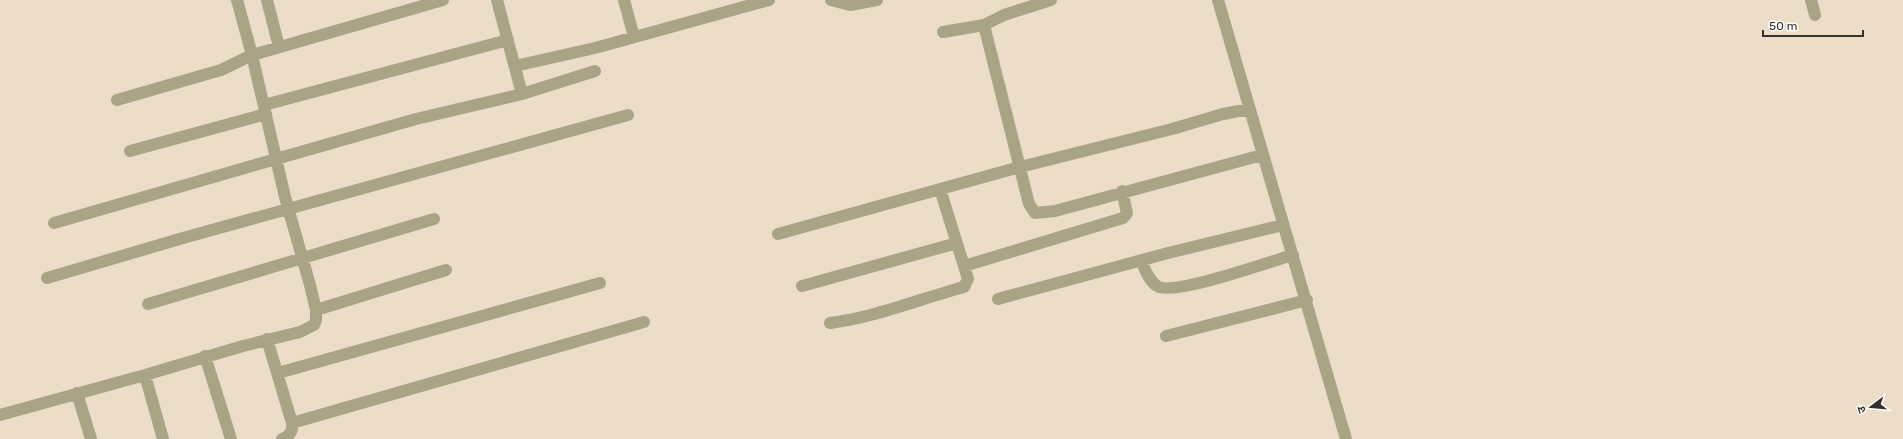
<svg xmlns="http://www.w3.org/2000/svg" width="1903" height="439" font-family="Rubik,'Noto Sans Devanagari',sans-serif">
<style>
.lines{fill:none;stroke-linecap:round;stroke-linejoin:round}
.street{stroke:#a9a485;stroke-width:12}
</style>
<rect width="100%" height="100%" fill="#ecddc9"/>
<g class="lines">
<path class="street" d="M267,0L279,47
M497,0L522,94
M624,0L634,37
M831,0L850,5L877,0
M1218,0L1346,439
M1811,0L1815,15
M984,25L1029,204L1035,213L1055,211L1262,155
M943,32L984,25L1004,15L1051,0
M515,66L595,48L769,0
M117,100L221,70L252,55L443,0
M264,105L508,40
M130,151L266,114
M54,223L276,159L416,119L522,94L595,71
M778,234L1020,167L1172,129L1223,114L1250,109
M1141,261C1145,269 1149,281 1157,286C1172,297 1271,261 1293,255
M964,266L1123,218L1127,213L1122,191
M47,278L183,238L628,115
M802,286L957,243
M998,299L1168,253L1283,225
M148,304L434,219
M316,310L446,270
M830,323C877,317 919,299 964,287L968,279L940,189
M1166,336L1307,300
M267,339L292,423C293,431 290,436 282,439
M205,356L231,439
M278,373L600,283
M145,375L163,439
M77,393L91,439
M0,415L145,375L243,346L300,332L314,325L316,320V310L310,285L285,197L252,55L237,0
M292,423L644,322"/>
</g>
<g transform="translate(1871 407) rotate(254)" stroke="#ffffff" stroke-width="3" paint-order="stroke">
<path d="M0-3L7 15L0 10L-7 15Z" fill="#373129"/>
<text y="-6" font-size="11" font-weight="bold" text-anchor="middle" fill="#373129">उ</text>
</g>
<path d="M1763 30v6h100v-6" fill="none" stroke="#373129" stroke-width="2"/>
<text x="1769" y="30" font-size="12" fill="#373129" stroke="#ffffff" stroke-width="3" paint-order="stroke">50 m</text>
</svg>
